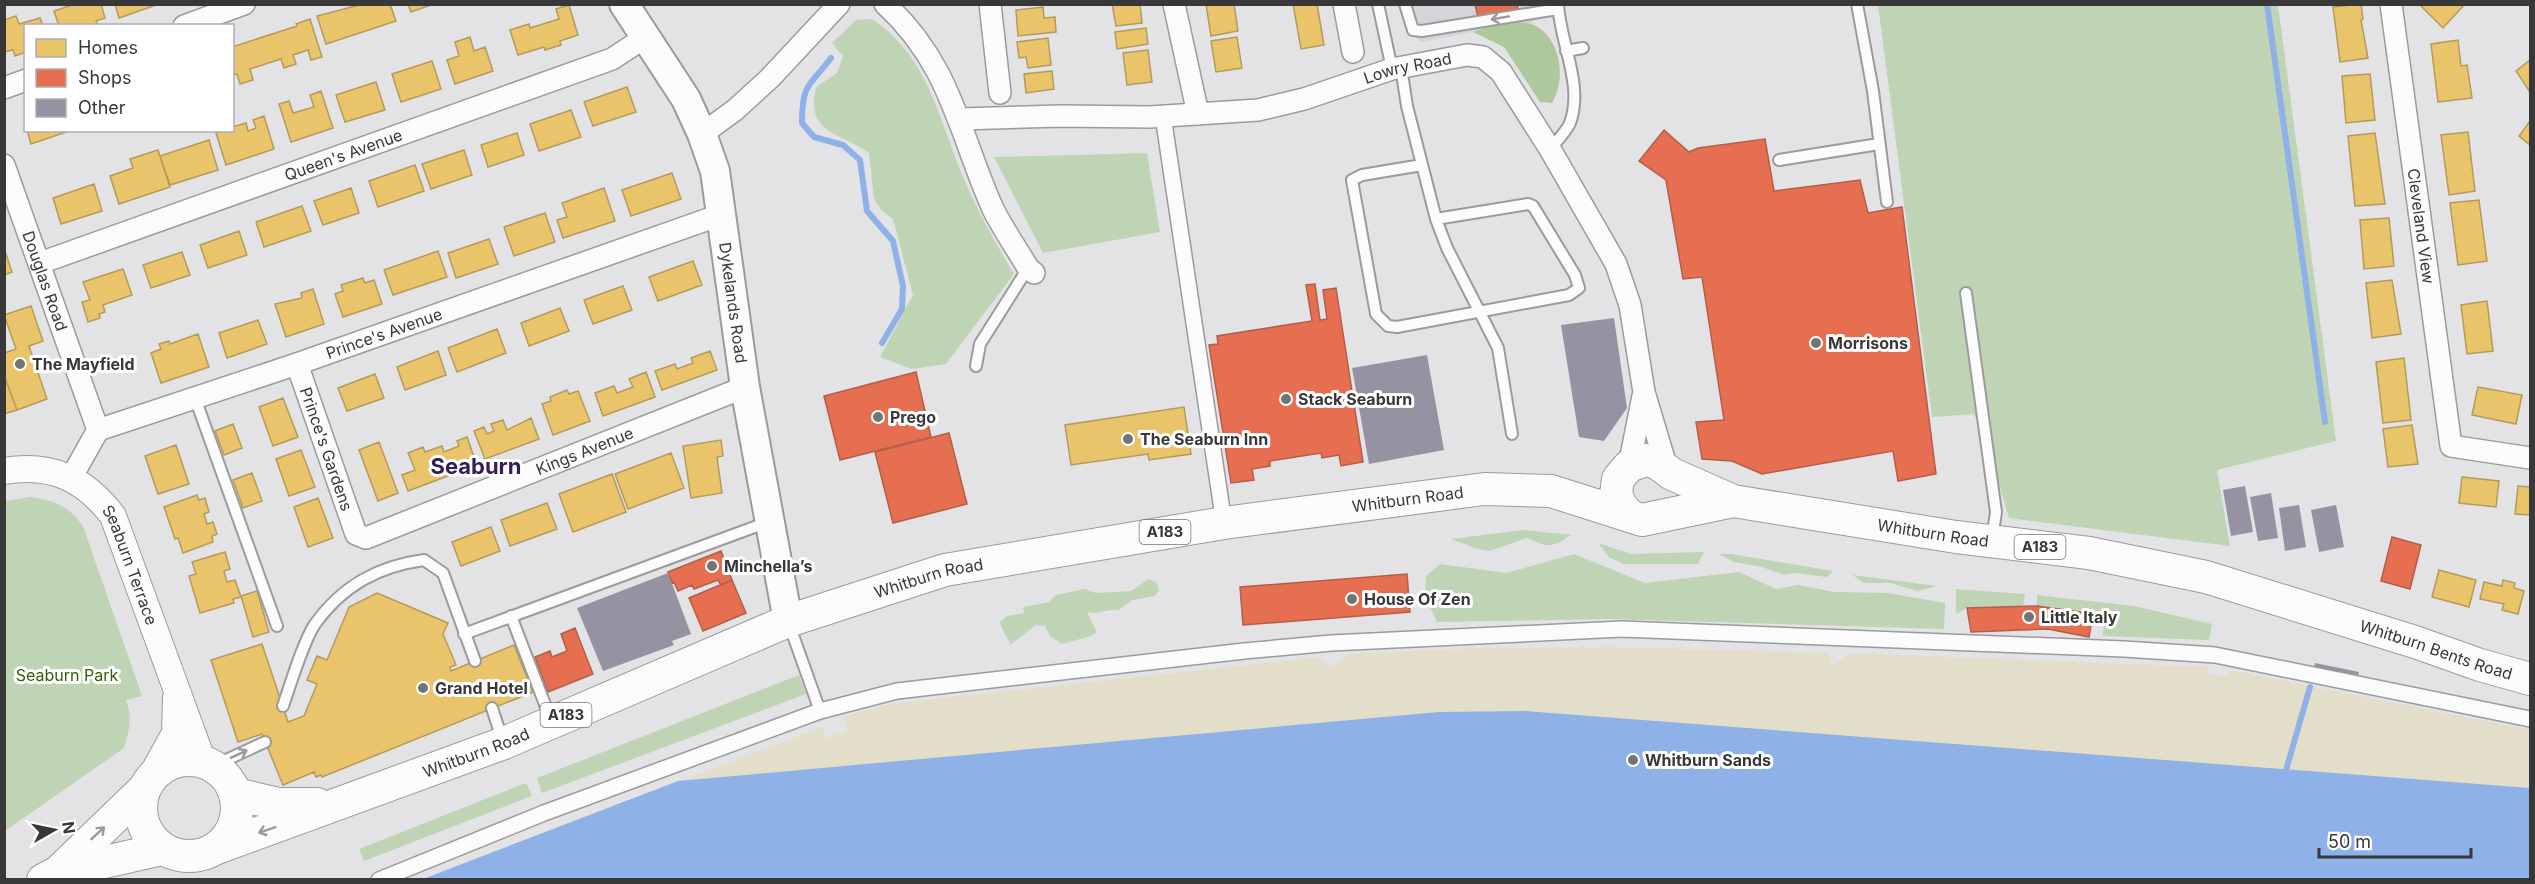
<svg xmlns="http://www.w3.org/2000/svg" width="2535" height="884" font-family="Inter,sans-serif">
<style>
.built{fill:#d5d4db}
.green{fill:#bfd4b5}
.forest{fill:#adc99c}
.sand{fill:#e3deca}
.water{fill:#8eb1e7}
.homes{fill:#e9c46a;stroke:#b49a5b;stroke-width:1.5}
.shops{fill:#e76f51;stroke:#b25e4a;stroke-width:1.5}
.lines{fill:none;stroke-linecap:round;stroke-linejoin:round}
.stream{stroke:#8eb1e7;stroke-width:6}
.building{fill:#9692a1}
.service-casing{stroke:#9b9a9c;stroke-width:14}
.pedestrian-casing{stroke:#9b9a9c;stroke-width:18}
.minor-casing{stroke:#9b9a9c;stroke-width:24}
.tertiary-casing{stroke:#9b9a9c;stroke-width:28}
.secondary-casing{stroke:#9b9a9c;stroke-width:32}
.primary-casing{stroke:#9b9a9c;stroke-width:34}
.service{stroke:#fbfbfb;stroke-width:10}
.pedestrian{stroke:#fbfbfb;stroke-width:15}
.minor{stroke:#fbfbfb;stroke-width:21}
.tertiary{stroke:#fbfbfb;stroke-width:26}
.secondary{stroke:#fbfbfb;stroke-width:28}
.primary{stroke:#fbfbfb;stroke-width:32}
.oneway{stroke:#9a9a9a}
.poi-dot{fill:#747475;stroke:#fff;stroke-width:2}
.labels{text-anchor:middle;stroke-width:6;stroke-linejoin:round;paint-order:stroke}
.shield{fill:#fff;stroke:#747474;stroke-width:1.5}
.shield-label{font-size:15px;font-weight:bold;fill:#383839}
.street-label{font-size:16px;fill:#383839;stroke:#fff}
.poi-label{font-size:16px;font-weight:bold;fill:#383839;stroke:#fff;text-anchor:start}
.park-label{font-size:16px;fill:#305f02;stroke:#fff}
.district-label{font-size:22px;font-weight:bold;fill:#321d57;stroke:#fff}
</style>
<rect width="100%" height="100%" fill="#e3e3e5"/>
<path class="built" d="M1399,5H1530L1533,24L1497,23L1473,32L1421,42L1405,27Z"/>
<path class="green" d="M1878,5H2278L2336,441L2217,470L2230,546L2009,518L1987,442L1974,414L1932,417Z
M872,19C926,54 938,115 961,172C976,208 994,241 1014,274L946,364L911,369L880,357L913,295L893,219L882,211L874,199L869,153C840,132 805,134 816,87L837,73L843,56L832,43L856,20Z
M1147,153L1160,232L1043,253L994,157Z
M30,497C56,501 67,505 83,526L142,696L126,700C133,717 129,731 124,748L5,831V501Z
M1523,530L1571,535C1552,548 1548,548 1527,538L1490,551L1477,549L1451,539Z
M1598,543L1631,554L1704,552L1698,564H1623L1609,557Z
M1574,554L1645,583L1739,572L1776,589L1798,585L1835,592L1888,593L1945,603L1944,629L1608,619L1437,622L1425,596L1426,576L1440,564L1506,573Z
M1719,554H1731L1833,571L1827,577L1794,573L1784,575L1762,567L1734,562Z
M1853,575L1937,586L1917,591L1890,583H1863Z
M1149,579L1157,583L1159,590L1155,596L1132,600L1119,610C1107,608 1098,615 1087,612L1097,632L1091,636L1062,644L1050,636L1045,626L1036,625L1010,645C1008,636 1002,632 1000,622L1007,616L1024,613L1023,607L1049,602L1056,595L1085,589L1096,593L1131,591Z
M1956,589L2025,594L2023,606L1967,608L1956,614Z
M2037,595L2134,606L2212,624L2209,640L2103,636L2104,621L2093,614L2037,606Z
M799,675L806,694L542,793L537,778Z
M526,783L532,796L364,861L359,849Z"/>
<path class="forest" d="M1497,23C1507,23 1525,21 1534,25C1562,39 1566,80 1552,103L1540,102L1504,47L1473,32Z"/>
<path class="sand" d="M1611,647L1828,653L1833,666L1849,653L2208,667L2207,674L2228,677L2230,670L2530,730V879L423,880L822,727L827,738L848,731L843,717L891,704L1319,657L1333,668L1347,654L1452,649Z"/>
<path class="water" d="M1525,711L2530,788V879H423L678,781L1439,712Z"/>
<path class="homes" d="M75,4H101L105,18L96,21L98,26H59L54,11Z
M115,4H159L119,18Z
M363,4H390L396,21L326,44L317,16Z
M408,4H434L411,12Z
M1112,4H1140L1142,23L1116,26Z
M1206,4H1234L1238,31L1211,36Z
M1293,4H1317L1324,45L1301,49Z
M2361,4L2363,19L2361,20L2368,58L2340,62L2333,7Z
M2419,4H2465L2443,28Z
M569,5L578,35L560,41L561,45L545,50L544,47L518,55L510,30L529,24L530,28L559,19L556,9Z
M1043,7L1044,18L1055,17L1056,32L1018,36L1016,10Z
M16,16L19,24L40,18L43,26H26V52L15,56L13,50L4,52V20Z
M310,19L322,57L311,60L308,50L293,55L296,64L284,68L281,59L250,69L253,80L240,84L237,74L232,75V47L297,26L296,24Z
M1146,28L1148,44L1117,49L1115,32Z
M470,37L474,51L485,47L493,71L455,84L447,60L459,56L455,42Z
M1237,37L1242,68L1216,72L1211,41Z
M1048,38L1051,65L1028,68L1026,57L1019,58L1017,42Z
M2458,40L2461,66L2467,65L2472,98L2438,102L2431,44Z
M1148,50L1152,82L1127,85L1123,53Z
M2530,60V92L2516,71Z
M432,61L441,89L401,102L392,74Z
M1052,71L1054,89L1026,93L1024,74Z
M2370,74L2375,120L2346,123L2342,76Z
M376,82L385,110L345,122L336,95Z
M627,87L636,112L593,126L584,102Z
M321,91L333,128L291,142L279,104L289,101L293,113L314,107L310,95Z
M571,110L581,137L539,151L530,124Z
M264,116L274,149L226,165L216,133L232,130V127L246,123L248,131L256,128L253,120Z
M2530,121V145L2519,136Z
M27,130H72L31,144Z
M2468,132L2475,191L2449,195L2441,135Z
M517,133L524,155L488,167L481,145Z
M2375,133L2385,204L2355,206L2348,136Z
M209,140L218,170L170,185L160,156Z
M158,150L170,187L119,204L110,176L133,168L130,159Z
M464,150L472,175L431,189L422,164Z
M415,165L424,191L378,207L369,181Z
M672,173L681,199L631,216L622,190Z
M94,184L102,211L61,224L53,198Z
M351,188L359,213L323,225L314,201Z
M604,188L615,221L563,238L557,220L567,217L562,203Z
M2479,200L2487,261L2458,265L2450,203Z
M302,206L311,231L264,247L256,222Z
M545,213L555,242L514,256L504,227Z
M2389,218L2394,266L2364,269L2360,220Z
M239,231L247,255L208,268L200,245Z
M489,239L498,264L456,278L448,253Z
M4,248L12,272L4,275Z
M438,251L447,277L393,295L384,270Z
M182,252L190,275L151,288L143,265Z
M693,261L702,285L658,301L649,277Z
M123,269L132,295L103,305L105,312L99,314L100,318L88,322L82,302L90,300L83,282Z
M363,278L365,283L374,280L382,304L343,317L335,294L343,291L341,285Z
M2392,280L2401,334L2372,338L2366,283Z
M623,286L632,310L593,324L584,300Z
M313,289L324,324L286,337L275,304L302,298L301,293Z
M2487,301L2493,351L2467,354L2461,305Z
M31,306L43,341L29,346L47,399L17,410L4,375V353L16,349L4,315Z
M560,308L569,331L529,346L521,323Z
M258,320L267,344L227,358L219,333Z
M497,329L506,353L457,372L448,348Z
M198,334L209,367L161,383L151,353L161,349L159,344L169,341L170,344Z
M438,351L446,375L405,390L397,367Z
M710,351L717,370L662,390L655,371L675,364L677,369L693,363L691,358Z
M2404,358L2411,420L2383,423L2376,362Z
M646,372L655,397L603,416L595,393L614,386L617,393L633,387L629,379Z
M375,374L384,398L347,411L338,388Z
M4,375L17,410L4,414Z
M2478,387L2522,395L2516,424L2472,415Z
M567,390L569,394L578,391L590,421L553,435L542,404L551,401L550,397Z
M283,398L298,437L273,446L259,407Z
M1184,407L1191,454L1149,460L1148,454L1071,465L1065,425Z
M531,418L539,439L485,459L474,431L484,427L487,434L494,431L491,424L503,420L507,430Z
M233,424L242,448L224,455L215,431Z
M2412,425L2418,464L2388,467L2383,429Z
M467,437L477,465L408,491L402,475L415,470L408,453L423,447L425,452L442,446L444,452L459,446L457,441Z
M721,440L723,456L717,457L722,493L691,498L683,446Z
M379,442L398,493L378,501L359,450Z
M176,445L189,484L158,494L145,456Z
M301,450L315,487L289,496L276,459Z
M671,453L684,488L628,509L615,474Z
M252,473L262,501L243,508L233,480Z
M612,474L626,512L573,532L559,494Z
M2462,477L2499,481L2496,507L2459,503Z
M2518,486L2530,487V515L2515,514Z
M197,495L199,500L205,498L209,512L204,514L207,524L213,522L217,534L212,536L213,542L183,553L178,538L175,539L164,507Z
M318,498L333,538L308,547L294,507Z
M547,503L557,529L510,546L501,520Z
M491,527L500,551L461,566L452,542Z
M225,552L230,569L224,571L227,582L235,580L241,597L233,599L234,603L200,613L189,576L196,574L192,562Z
M2439,570L2476,580L2469,607L2432,597Z
M2503,580L2515,583L2514,588L2524,591L2518,614L2502,610L2504,604L2480,599L2484,582L2502,586Z
M257,591L269,632L253,637L241,596Z
M377,593L448,623L443,634L456,665L450,667L451,671L514,645L533,692L322,777L321,775L316,777L314,772L283,785L262,734L238,742L211,660L262,644L288,722L304,716L317,684L307,680L317,656L327,660L349,607Z"/>
<path class="shops" d="M1475,4H1517L1518,9L1478,17Z
M1664,130L1689,152L1698,148L1765,139L1774,191L1860,180L1868,213L1902,207L1936,474L1898,481L1893,451L1762,474L1732,461L1702,459L1696,422L1724,420L1702,277L1683,279L1666,180L1639,161Z
M1315,284L1320,320L1327,319L1323,290L1336,288L1363,462L1341,466L1339,455L1322,458L1321,453L1270,461V466L1252,469L1254,480L1231,483L1209,345L1218,344L1217,336L1312,321L1306,285Z
M916,372L931,437L840,460L824,396Z
M949,433L967,504L893,523L875,452Z
M2392,537L2421,545L2410,589L2381,581Z
M721,551L732,580L721,585L718,580L694,589L692,585L678,591L674,582L672,583L668,572Z
M1407,574L1410,612L1243,625L1240,587Z
M732,580L746,613L703,631L689,598Z
M2037,606L2093,614L2089,637L2048,629L1971,632L1967,608Z
M575,628L593,674L548,692L535,657L550,651L552,657L567,651L561,634Z"/>
<g class="lines">
<path class="stream" d="M2267,4L2325,422
M831,58C809,87 802,83 802,123L814,137L843,145L860,160L867,211L893,241L903,286L902,309L882,343
M2286,770L2310,687"/>
</g>
<path class="building" d="M1614,318L1627,408L1604,441L1579,437L1561,325Z
M1427,355L1444,450L1369,464L1352,368Z
M2245,486L2253,532L2231,536L2223,490Z
M2271,493L2278,538L2258,541L2250,497Z
M2299,505L2306,547L2285,551L2279,508Z
M2336,505L2344,547L2319,552L2311,510Z
M668,573L691,634L672,641L674,645L603,671L577,608Z
M2315,663L2359,672L2357,683L2312,674Z"/>
<g class="lines">
<defs>
<path id="service" d="M1378,4L1392,69
M1405,4L1413,30L1422,31L1558,9
M1857,4L1873,91L1887,202
M1566,51L1583,48
M1401,67L1407,106L1436,219L1447,248L1498,348L1512,434
M1550,149C1556,142 1566,132 1570,123C1584,85 1560,43 1558,4
M1779,160L1879,144
M1422,165L1362,175L1352,180L1376,314L1388,326L1397,327L1569,295L1579,288L1575,275L1533,206L1528,204L1436,219
M1966,293L1996,512L1992,539
M976,366L980,344L1028,268
M195,398L277,626
M511,616L551,720
M789,624L820,711
M464,634L768,522
M283,706C291,683 303,642 315,624C343,585 379,566 424,560L443,573L475,661
M492,708L503,742
M213,766L265,742"/>
<path id="pedestrian" d="M1163,116L1224,523
M379,880L544,813L820,711L897,691L1244,651L1331,643L1622,629L2124,649L2215,655L2530,719"/>
<g id="minor">
<path d="M885,4C951,64 959,133 993,209C1003,229 1017,249 1028,268L1034,273"/>
<path d="M990,4L1000,93"/>
<path d="M1174,4L1198,114"/>
<path d="M1344,4L1353,52"/>
<path id="s1" d="M2391,4L2451,446L2530,458"/>
<path d="M184,26L244,4"/>
<path d="M4,88L26,80"/>
<path id="s2" d="M960,119L1061,116L1150,117L1258,110L1304,99L1392,69L1467,55L1483,57L1501,72L1550,149L1616,264L1630,305L1644,392L1667,469"/>
<path d="M702,134L735,110L770,78L839,4"/>
<path id="s3" d="M4,165L98,430"/>
<path id="s4" d="M40,263L612,59L644,38"/>
<path id="s5" d="M297,364L356,534L366,538L745,387"/>
<path d="M1629,466L1643,396"/>
<path id="s6" d="M71,478L98,430L297,364L720,215"/>
</g>
<g id="tertiary">
<path id="s7" d="M4,471C52,463 85,479 113,516L203,762"/>
<path d="M144,789L175,733L176,698"/>
</g>
<g id="secondary">
<path id="s8" d="M624,4L686,99L702,134L715,171L745,387L788,621"/>
</g>
<g id="primary">
<path id="s9" d="M1630,516L1621,506L1616,494L1618,479L1629,466L1646,460L1657,463L1672,474L1733,501L1956,537L2089,553L2206,577L2415,642L2480,665L2530,679"/>
<circle cx="189" cy="808" r="48"/>
<path d="M235,794L279,804H317"/>
<path id="s10" d="M217,848L504,743L788,621L945,570L1224,523L1484,489L1551,491L1642,520L1733,501"/>
<path d="M57,873L144,789"/>
<path d="M43,880L56,873L162,849"/>
</g>
</defs>
<use href="#service" class="service-casing"/>
<use href="#pedestrian" class="pedestrian-casing"/>
<use href="#minor" class="minor-casing"/>
<use href="#tertiary" class="tertiary-casing"/>
<use href="#secondary" class="secondary-casing"/>
<use href="#primary" class="primary-casing"/>
<use href="#service" class="service"/>
<use href="#pedestrian" class="pedestrian"/>
<use href="#minor" class="minor"/>
<use href="#tertiary" class="tertiary"/>
<use href="#secondary" class="secondary"/>
<use href="#primary" class="primary"/>
</g>
<defs><path id="oneway-shaft" d="M-6 0H5M1.5-3L5.5 0L1.5 3" fill="none" stroke-width="1.6" stroke-linecap="round" stroke-linejoin="round" transform="scale(1.5)"/></defs>
<g class="oneway">
<use href="#oneway-shaft" transform="translate(1500 18) rotate(170)"/>
<use href="#oneway-shaft" transform="translate(239 754) rotate(-25)"/>
<use href="#oneway-shaft" transform="translate(267 830) rotate(161)"/>
<use href="#oneway-shaft" transform="translate(98 833) rotate(-43)"/>
</g>
<g class="poi-dot">
<circle cx="1816" cy="343" r="6"/>
<circle cx="20" cy="364" r="6"/>
<circle cx="1286" cy="399" r="6"/>
<circle cx="878" cy="417" r="6"/>
<circle cx="1128" cy="439" r="6"/>
<circle cx="712" cy="566" r="6"/>
<circle cx="1352" cy="599" r="6"/>
<circle cx="2029" cy="617" r="6"/>
<circle cx="423" cy="688" r="6"/>
<circle cx="1633" cy="760" r="6"/>
</g>
<g class="labels">
<g class="shield">
<rect x="1139.5" y="520" width="51" height="24" rx="4.5"/>
<rect x="2014.5" y="535" width="51" height="24" rx="4.5"/>
<rect x="540.5" y="703" width="51" height="24" rx="4.5"/>
</g>
<g class="shield-label">
<text x="1165" y="537">A183</text>
<text x="2040" y="552">A183</text>
<text x="566" y="720">A183</text>
</g>
<g class="street-label">
<text dy="6" stroke="none"><textPath href="#s2" startOffset="454">Lowry Road</textPath></text>
<text dy="6" stroke="none"><textPath href="#s4" startOffset="322">Queen's Avenue</textPath></text>
<text dy="6" stroke="none"><textPath href="#s1" startOffset="224">Cleveland View</textPath></text>
<text dy="6" stroke="none"><textPath href="#s3" startOffset="123">Douglas Road</textPath></text>
<text dy="6" stroke="none"><textPath href="#s8" startOffset="324">Dykelands Road</textPath></text>
<text dy="6" stroke="none"><textPath href="#s6" startOffset="357">Prince's Avenue</textPath></text>
<text dy="6" stroke="none"><textPath href="#s5" startOffset="90">Prince's Gardens</textPath></text>
<text dy="6" stroke="none"><textPath href="#s5" startOffset="426">Kings Avenue</textPath></text>
<text dy="6" stroke="none"><textPath href="#s10" startOffset="1248">Whitburn Road</textPath></text>
<text dy="6" stroke="none"><textPath href="#s9" startOffset="376">Whitburn Road</textPath></text>
<text dy="6" stroke="none"><textPath href="#s7" startOffset="177">Seaburn Terrace</textPath></text>
<text dy="6" stroke="none"><textPath href="#s10" startOffset="762">Whitburn Road</textPath></text>
<text dy="6" stroke="none"><textPath href="#s9" startOffset="894">Whitburn Bents Road</textPath></text>
<text dy="6" stroke="none"><textPath href="#s10" startOffset="276">Whitburn Road</textPath></text>
</g>
<g class="poi-label">
<text x="1828" y="349">Morrisons</text>
<text x="32" y="370">The Mayfield</text>
<text x="1298" y="405">Stack Seaburn</text>
<text x="890" y="423">Prego</text>
<text x="1140" y="445">The Seaburn Inn</text>
<text x="724" y="572">Minchella’s</text>
<text x="1364" y="605">House Of Zen</text>
<text x="2041" y="623">Little Italy</text>
<text x="435" y="694">Grand Hotel</text>
<text x="1645" y="766">Whitburn Sands</text>
</g>
<g class="park-label">
<text x="67" y="681">Seaburn Park</text>
</g>
<g class="district-label">
<text x="476" y="474">Seaburn</text>
</g>
</g>
<rect width="2535" height="884" fill="none" stroke="#383839" stroke-width="12"/>
<rect x="24" y="24" width="210" height="108" fill="#ffffff" stroke="#afafb0" stroke-width="1.5"/>
<rect x="36" y="39" width="30" height="18" fill="#e9c46a" stroke="#afafb0" stroke-width="1.5"/>
<text x="78" y="54" font-size="18" fill="#383839">Homes</text>
<rect x="36" y="69" width="30" height="18" fill="#e76f51" stroke="#afafb0" stroke-width="1.5"/>
<text x="78" y="84" font-size="18" fill="#383839">Shops</text>
<rect x="36" y="99" width="30" height="18" fill="#9692a1" stroke="#afafb0" stroke-width="1.5"/>
<text x="78" y="114" font-size="18" fill="#383839">Other</text>
<g transform="translate(54 830) rotate(81)" stroke="#ffffff" stroke-width="4.5" paint-order="stroke">
<path d="M0-4.5L10 22L0 15L-10 22Z" fill="#383839"/>
<text y="-9" font-size="16" font-weight="bold" text-anchor="middle" fill="#383839">N</text>
</g>
<path d="M2319 848v9h152v-9" fill="none" stroke="#383839" stroke-width="3"/>
<text x="2328" y="848" font-size="18" fill="#383839" stroke="#ffffff" stroke-width="4.5" paint-order="stroke">50 m</text>
</svg>
